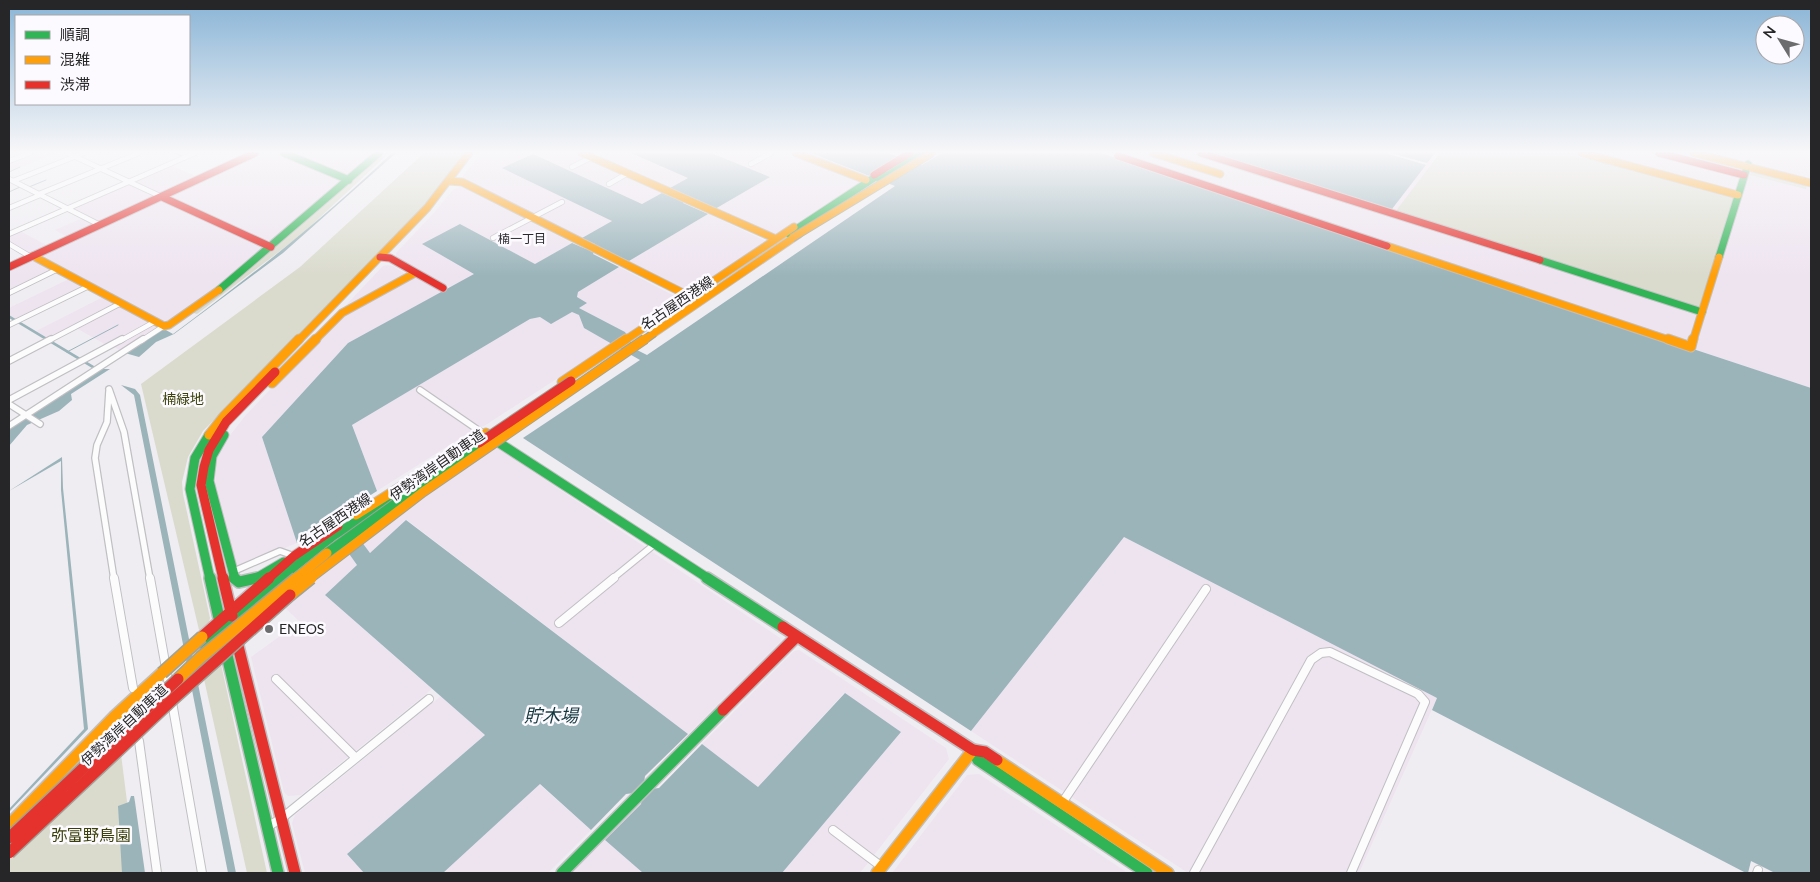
<svg xmlns="http://www.w3.org/2000/svg" width="1820" height="882" font-family="Lato,'Noto Sans JP',sans-serif">
<style>
.industrial{fill:#eee4f0}
.green{fill:#dadbcd}
.water{fill:#9ab4ba}
.lines{fill:none;stroke-linecap:round;stroke-linejoin:round}
.stream{stroke:#9ab4ba;stroke-width:1}
.street-far2-casing{stroke:#c0bfc2;stroke-width:6}
.street-far1-casing{stroke:#c0bfc2;stroke-width:8}
.street-casing{stroke:#c0bfc2;stroke-width:10}
.fast-far2-casing{stroke:#c0bfc2;stroke-width:9}
.fast-far1-casing{stroke:#c0bfc2;stroke-width:11}
.fast-casing{stroke:#c0bfc2;stroke-width:14}
.slow-far2-casing{stroke:#c0bfc2;stroke-width:9}
.slow-far1-casing{stroke:#c0bfc2;stroke-width:11}
.slow-casing{stroke:#c0bfc2;stroke-width:14}
.jam-far2-casing{stroke:#c0bfc2;stroke-width:9}
.jam-far1-casing{stroke:#c0bfc2;stroke-width:11}
.jam-casing{stroke:#c0bfc2;stroke-width:14}
.street-far2{stroke:#fdfcfd;stroke-width:4.5}
.street-far1{stroke:#fdfcfd;stroke-width:5.5}
.street{stroke:#fdfcfd;stroke-width:8}
.fast-far2{stroke:#30b455;stroke-width:7}
.fast-far1{stroke:#30b455;stroke-width:9}
.fast{stroke:#30b455;stroke-width:11}
.slow-far2{stroke:#ff9f0a;stroke-width:7}
.slow-far1{stroke:#ff9f0a;stroke-width:9}
.slow{stroke:#ff9f0a;stroke-width:11}
.jam-far2{stroke:#e5322d;stroke-width:7}
.jam-far1{stroke:#e5322d;stroke-width:9}
.jam{stroke:#e5322d;stroke-width:11}
.fast-bridge-casing{stroke:#9ea39b;stroke-width:11;stroke-linecap:butt}
.slow-bridge-far2-casing{stroke:#9ea39b;stroke-width:9;stroke-linecap:butt}
.slow-bridge-far1-casing{stroke:#9ea39b;stroke-width:11;stroke-linecap:butt}
.slow-bridge-casing{stroke:#9ea39b;stroke-width:14;stroke-linecap:butt}
.jam-bridge-far1-casing{stroke:#9ea39b;stroke-width:11;stroke-linecap:butt}
.jam-bridge-casing{stroke:#9ea39b;stroke-width:14;stroke-linecap:butt}
.fast-bridge{stroke:#30b455;stroke-width:9}
.slow-bridge-far2{stroke:#ff9f0a;stroke-width:7}
.slow-bridge-far1{stroke:#ff9f0a;stroke-width:9}
.slow-bridge{stroke:#ff9f0a;stroke-width:11}
.jam-bridge-far1{stroke:#e5322d;stroke-width:9}
.jam-bridge{stroke:#e5322d;stroke-width:11}
.poi-dot{fill:#6c6b6e;stroke:#fcfafe;stroke-width:2}
.labels{text-anchor:middle;stroke-width:5;stroke-linejoin:round;paint-order:stroke}
.far-neighbourhood-label{font-size:12px;fill:#2b292e;stroke:#fcfafe}
.street-label{font-size:14px;fill:#262527;stroke:#fcfafe}
.park-label{font-size:14px;fill:#3b400b;stroke:#fcfafe}
.poi-label{font-size:14px;fill:#262527;stroke:#fcfafe;text-anchor:start}
.near-park-label{font-size:16px;fill:#3b400b;stroke:#fcfafe}
.near-water-label{font-size:18px;font-style:italic;fill:#13393f;stroke:#fcfafe}
</style>
<rect width="100%" height="100%" fill="#efedf2"/>
<path class="industrial" d="M31,153H56L9,172V161Z
M259,153H279L344,180L270,243L168,197Z
M289,153H377L349,177Z
M480,153H573L662,193L642,204L533,154L503,168L613,220L582,238L463,179V176Z
M590,153H631L689,178L670,188Z
M711,153H789L861,182L777,235L715,209L770,177Z
M1101,153H1213L1392,209L1435,153H1811V388Z
M170,165L200,178L161,195L131,182Z
M129,183L159,197L99,223L71,208Z
M460,187L464,188L572,243L535,264L460,224L475,274L450,287L396,256V253L433,214L453,190Z
M162,199L266,247L223,286L168,323H165L39,256Z
M708,214L768,242L691,292L629,261Z
M83,218L98,225L69,238L55,230Z
M20,231L50,247L30,255L9,243V236Z
M33,258L55,270L9,292V269Z
M387,265L393,266L404,273V275L345,306L383,266Z
M619,267L680,299L670,306L669,309L626,336L625,332L579,308L577,297L578,292Z
M71,278L86,287L17,320L9,315V308Z
M414,278H418L442,292L348,343L262,437L297,543L237,567L215,485L217,457L224,443L245,416L338,318Z
M105,296L118,303L49,339L36,331Z
M121,305L152,322L108,346L76,328Z
M572,312L579,315L584,328L612,343L484,426L480,427L422,388L416,392L473,430L377,491L352,425L530,319L540,317L551,323Z
M154,324L160,326L122,352L113,346Z
M495,446L780,638L781,641L688,734L407,520L370,553L362,542L414,503Z
M1124,537L1437,698L1359,873H1188L971,731Z
M348,552L357,565L325,595L432,689L301,795L288,796L284,792L251,657L300,622L283,606Z
M799,650L946,748L949,759L860,873H782L901,732L844,693L758,787L702,744L794,651Z
M441,696L485,735L347,854L364,873H305L292,823L295,815Z
M979,774L1128,873H892L967,775Z
M539,784L591,830L548,873H443Z
M605,840L643,873H572Z"/>
<path class="green" d="M382,153H389L301,235L197,314L190,312Z
M424,153H464L424,207L203,431L188,457L182,482L183,494L210,618L209,622L199,630L141,384L300,267Z
M1440,153H1576L1733,195L1735,196L1699,307L1395,212Z
M1752,170L1807,185L1806,189L1750,175Z
M198,652L221,664L267,873H247Z
M121,754L136,873H9V860Z"/>
<path class="water" d="M392,153H396L283,253L174,334L156,342L139,357L125,353L160,330L164,329L173,334C250,277 323,219 392,153Z
M631,153H711L770,177L715,209L683,200V203L708,214L629,261L602,249L594,252L593,254L619,267L578,292L577,297L587,303L579,308L625,332L635,349L647,355L895,186L811,153H888L922,165L942,153H1101L1811,388V873H1775L1751,861L1748,873H1746L1432,710L1437,698L1124,537L971,731L523,438L640,360L584,328L579,315L572,312L551,324L540,317L530,319L352,425L377,491L341,514L370,553L406,520L688,734L645,776L644,783L651,789L659,788L702,744L758,787L845,693L901,732L782,873H643L605,840L641,804L642,799L634,793L626,794L591,830L540,784L443,873H364L347,854L485,735L325,595L357,565L328,524L297,543L262,437L348,343L474,274L422,244L460,224L535,264L572,243L586,249L595,246V244L582,238L612,221L502,168L533,154L642,204L662,193L675,198L683,196V194L670,188L688,178Z
M1213,153H1385L1426,165L1392,209Z
M1391,153H1435L1427,163Z
M9,315L99,369H110L71,394L72,400L59,411L27,425L9,446V428L97,371L9,318Z
M121,385L135,389L140,395L236,873H228L134,395Z
M62,457L63,488L88,729L9,812V809L84,729L61,490V461L9,491Z
M131,796H134L135,802L145,873H122L118,806L129,802Z"/>
<g class="lines">
<path class="stream" d="M174,153L182,156
M9,172L20,167
M29,187L46,180
M9,192L20,187
M67,352L118,325"/>
<defs>
<path id="street-far2" d="M67,153L162,197
M9,161L30,153
M751,164L771,153
M572,167L600,153
M9,179L100,225
M13,181L84,153
M609,184L628,173
M39,194L139,153
M9,208L40,195
M9,234L195,153
M493,238L562,202
M9,244L31,257
M9,293L58,269
M9,325L89,286
M48,341L121,303
M120,341L156,321
M141,341L164,326"/>
<path id="street-far1" d="M9,361L51,339
M109,389L124,432L150,579
M420,390L484,434
M109,391L107,422L97,445L95,458L114,579
M9,400L122,339
M9,404L40,424
M9,426L143,339
M232,572L280,551L294,556
M612,579L655,544"/>
<path id="street" d="M114,578L133,688
M150,578L169,685
M559,623L614,578
M276,679L356,758
M172,702L202,873
M139,741L157,873
M1062,803L1206,589
M267,827L282,818L429,699
M833,830L882,867
M1194,873L1311,660L1321,653L1330,652L1418,694L1425,702L1351,873
M1757,873L1758,870"/>
<path id="fast-far2" d="M284,153L349,180
M880,180L923,153
M789,234L883,172
M1719,257L1748,164
M1540,260L1702,312
M219,290L379,153"/>
<path id="fast-far1" d="M209,435L195,458L190,489L210,579
M224,435L212,456L209,481L235,579
M490,437L709,579
M255,579L284,562
M279,579L333,536L399,495"/>
<path id="fast" d="M210,578L221,627
M234,578L239,582L257,578
M707,578L783,627
M205,645L280,578
M225,647L278,873
M115,729L137,709
M973,750L978,760L1147,873
M562,873L723,710"/>
<path id="slow-far2" d="M582,153L776,239
M796,153L866,180
M1153,153L1220,174
M1582,153L1738,195
M1694,153L1811,183
M448,181L462,182L691,297
M1387,246L1672,341
M33,256L164,326L169,325L219,290
M654,333L799,234
M298,341L427,208L469,153
M314,341L342,313L415,273
M624,341L794,227
M1693,341L1719,257"/>
<path id="slow-far1" d="M1668,339L1691,347L1693,339
M562,382L626,339
M272,383L316,339
M209,435L224,416L299,339
M356,515L486,433"/>
<path id="slow" d="M997,760L1168,873
M9,825L115,716L162,673
M877,873L973,750"/>
<path id="jam-far2" d="M1201,153L1540,260
M1659,153L1744,175
M1118,156L1387,246
M874,175L910,153
M162,197L271,247
M380,257L390,258L443,288
M9,267L255,153"/>
<path id="jam-far1" d="M223,579L201,485L204,467L209,450L226,422L275,372
M268,579L294,556L338,526"/>
<path id="jam" d="M223,578L232,616
M783,627L973,750L985,752L997,760
M202,637L269,578
M236,638L295,873
M723,710L796,637"/>
</defs>
<use href="#street-far2" class="street-far2-casing"/>
<use href="#street-far1" class="street-far1-casing"/>
<use href="#street" class="street-casing"/>
<use href="#fast-far2" class="fast-far2-casing"/>
<use href="#fast-far1" class="fast-far1-casing"/>
<use href="#fast" class="fast-casing"/>
<use href="#slow-far2" class="slow-far2-casing"/>
<use href="#slow-far1" class="slow-far1-casing"/>
<use href="#slow" class="slow-casing"/>
<use href="#jam-far2" class="jam-far2-casing"/>
<use href="#jam-far1" class="jam-far1-casing"/>
<use href="#jam" class="jam-casing"/>
<use href="#street-far2" class="street-far2"/>
<use href="#street-far1" class="street-far1"/>
<use href="#street" class="street"/>
<use href="#fast-far2" class="fast-far2"/>
<use href="#fast-far1" class="fast-far1"/>
<use href="#fast" class="fast"/>
<use href="#slow-far2" class="slow-far2"/>
<use href="#slow-far1" class="slow-far1"/>
<use href="#slow" class="slow"/>
<use href="#jam-far2" class="jam-far2"/>
<use href="#jam-far1" class="jam-far1"/>
<use href="#jam" class="jam"/>
<defs>
<path id="fast-bridge" d="M327,553L479,443"/>
<path id="slow-bridge-far2" d="M792,238L932,153
M643,341L654,333"/>
<path id="slow-bridge-far1" d="M295,579L327,553
M309,579L423,492L645,339"/>
<path id="slow-bridge" d="M290,595L311,578
M162,673L202,637
M178,679L201,657L297,578"/>
<path id="jam-bridge-far1" d="M479,443L571,381"/>
<path id="jam-bridge" d="M9,838L178,679
M9,853L172,700L290,595"/>
</defs>
<use href="#fast-bridge" class="fast-bridge-casing"/>
<use href="#slow-bridge-far2" class="slow-bridge-far2-casing"/>
<use href="#slow-bridge-far1" class="slow-bridge-far1-casing"/>
<use href="#slow-bridge" class="slow-bridge-casing"/>
<use href="#jam-bridge-far1" class="jam-bridge-far1-casing"/>
<use href="#jam-bridge" class="jam-bridge-casing"/>
<use href="#fast-bridge" class="fast-bridge"/>
<use href="#slow-bridge-far2" class="slow-bridge-far2"/>
<use href="#slow-bridge-far1" class="slow-bridge-far1"/>
<use href="#slow-bridge" class="slow-bridge"/>
<use href="#jam-bridge-far1" class="jam-bridge-far1"/>
<use href="#jam-bridge" class="jam-bridge"/>
</g>
<linearGradient id="sky" x2="0" y2="1"><stop stop-color="#89b4d6"/><stop offset="0.55" stop-color="#f8f7f9"/><stop offset="1" stop-color="#f8f7f9" stop-opacity="0"/></linearGradient>
<rect width="1820" height="276" fill="url(#sky)"/>
<circle class="poi-dot" cx="269" cy="629" r="5"/>
<g class="labels">
<g class="far-neighbourhood-label">
<text x="522" y="243">楠一丁目</text>
</g>
<g class="street-label">
<text transform="translate(677 303) rotate(-34)" y="5">名古屋西港線</text>
<text transform="translate(437 465) rotate(-35)" y="5">伊勢湾岸自動車道</text>
<text transform="translate(335 520) rotate(-34)" y="5">名古屋西港線</text>
<text transform="translate(124 725) rotate(-43)" y="5">伊勢湾岸自動車道</text>
</g>
<g class="park-label">
<text x="183" y="404">楠緑地</text>
</g>
<g class="poi-label">
<text x="279" y="634">ENEOS</text>
</g>
<g class="near-park-label">
<text x="91" y="841">弥富野鳥園</text>
</g>
<g class="near-water-label">
<text x="551" y="722">貯木場</text>
</g>
</g>
<rect width="1820" height="882" fill="none" stroke="#262527" stroke-width="20"/>
<rect x="15" y="15" width="175" height="90" fill="#fcfafe" stroke="#a6a5a8"/>
<rect x="25" y="31" width="25" height="8" fill="#30b455" stroke="#a6a5a8"/>
<text x="60" y="40" font-size="15" fill="#262527">順調</text>
<rect x="25" y="56" width="25" height="8" fill="#ff9f0a" stroke="#a6a5a8"/>
<text x="60" y="65" font-size="15" fill="#262527">混雑</text>
<rect x="25" y="81" width="25" height="8" fill="#e5322d" stroke="#a6a5a8"/>
<text x="60" y="90" font-size="15" fill="#262527">渋滞</text>
<g transform="translate(1780 40) rotate(307)"><circle r="24" fill="#fcfafe" stroke="#a6a5a8"/>
<path d="M0-4L9 19L0 12L-9 19Z" fill="#6c6b6e"/>
<text y="-8" font-size="14" font-weight="bold" text-anchor="middle" fill="#262527">N</text>
</g>
</svg>
